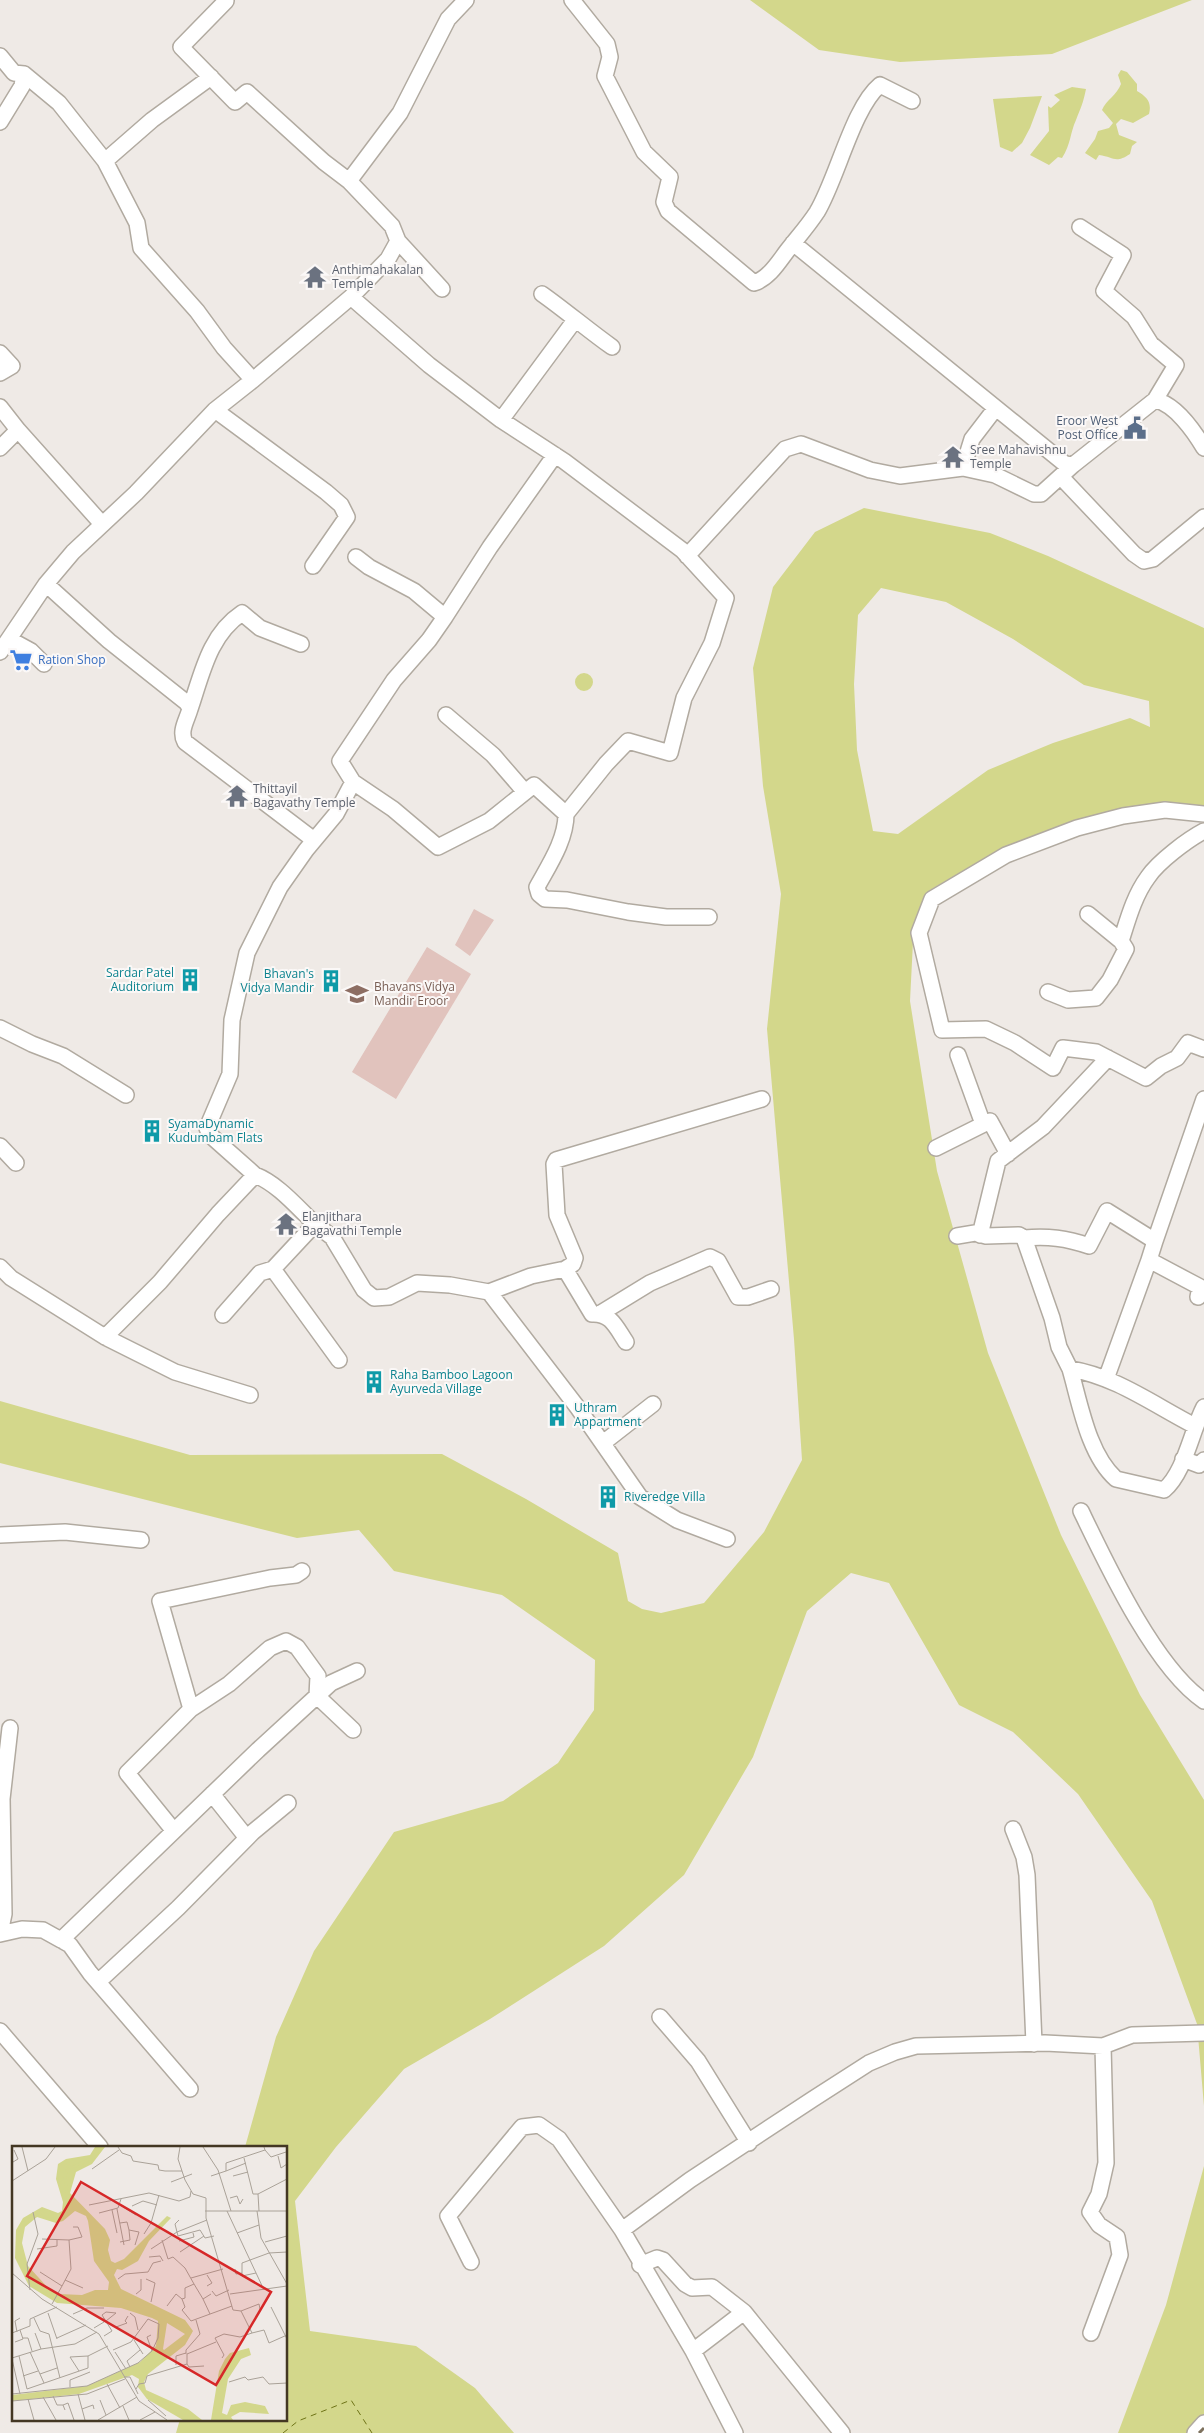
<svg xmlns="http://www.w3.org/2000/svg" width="1204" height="2433" font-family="'Open Sans',sans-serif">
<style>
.green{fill:#e1c3bd}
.water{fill:#d3d78b;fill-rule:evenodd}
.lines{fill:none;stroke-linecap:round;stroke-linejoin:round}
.ferry{stroke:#6e7316;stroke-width:1;stroke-dasharray:6 5;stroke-linecap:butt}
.minor-casing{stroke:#b1aaa0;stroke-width:18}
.minor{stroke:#fff;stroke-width:15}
.rail{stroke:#7e725e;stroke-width:3;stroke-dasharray:10 5;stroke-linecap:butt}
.labels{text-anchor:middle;stroke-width:4;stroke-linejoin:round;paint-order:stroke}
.worship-label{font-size:12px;fill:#5b616d;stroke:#fbf8f7;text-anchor:start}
.service-label{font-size:12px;fill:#4e5e75;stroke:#fbf8f7;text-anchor:end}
.shop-label{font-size:12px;fill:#366cbe;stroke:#fbf8f7;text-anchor:start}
.culture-label{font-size:12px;fill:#0d838f;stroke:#fbf8f7;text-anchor:start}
.education-label{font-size:12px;fill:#785e54;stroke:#fbf8f7;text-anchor:start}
.inset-river{fill:none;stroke:#d3d78b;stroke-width:2.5}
.inset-road{fill:none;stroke:#aaa298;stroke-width:1}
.view{fill:#d62828;fill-opacity:0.15;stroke:#d62828;stroke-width:2.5}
.inset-edge{fill:none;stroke:#433723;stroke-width:2.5}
</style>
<rect width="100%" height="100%" fill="#efeae6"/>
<path class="green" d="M474,909L494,920L470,956L455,945Z
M427,947L471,974L396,1099L352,1072Z"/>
<path class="water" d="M750,0H1192L1052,54L900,62L819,50Z
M1121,70L1127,72L1137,84V91C1147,97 1152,102 1149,114L1133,123L1121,119L1116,124L1119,135L1137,142L1132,146L1130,154C1115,164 1114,157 1099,155L1096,160L1085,153L1095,139L1098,131L1109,128L1113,123L1102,110C1106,100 1117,95 1121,84L1118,75Z
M1072,87L1086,89C1083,104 1081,107 1076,120C1070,133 1071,144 1062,158L1058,157L1049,165L1030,155L1049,131L1048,106L1051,108L1060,100L1054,95Z
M1042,96L1030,128L1022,143L1012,152L1000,147L993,99Z
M864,508L990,533L1048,556L1204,628V808L1101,817L996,852L930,890L914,922L910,1001L937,1171L988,1353L1061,1535L1140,1695L1204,1800V2106L1197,2024L1152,1901L1078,1794L1013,1732L959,1705L889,1583L851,1573L807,1611L753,1757L684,1875L604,1946L490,2019L404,2069L336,2147L295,2201L310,2331L416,2346L475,2388L514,2433H176L180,2419H286V2147H245L276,2037L314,1951L394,1832L503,1801L558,1763L594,1710L595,1660L502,1595L394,1571L359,1530L297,1538L0,1463V1401L190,1455L442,1454L526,1499L618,1553L628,1601L642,1609L661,1613L704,1603L764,1532L802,1460L794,1339L767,1029L781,894L763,786L753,668L773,587L815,532ZM881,588L946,602L1013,639L1084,685L1149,701L1150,727L1130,718L1053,743L988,770L898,834L873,831L857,750L854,684L858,615Z
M575 682a9 9 0 1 1 18 0a9 9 0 1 1-18 0Z
M1204,2166V2433H1118L1166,2305Z"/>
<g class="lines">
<path class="ferry" d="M283,2433L298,2421L351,2400L372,2433"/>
<defs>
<path id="minor" d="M572,0L607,44L610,57L605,76L644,152L670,177L664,202L668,211L754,283C769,278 778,263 787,251C797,238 808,226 817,212C837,179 853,107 880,85L912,101
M226,1L181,47L235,102L247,92L324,162L349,181
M0,56L14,73L24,74
M24,74L59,103L105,161L137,223L141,248L197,311L224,348L253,380
M0,122L22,86L24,74
M105,161L152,120L211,77
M1080,227L1123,255L1104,291L1134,317L1151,344L1176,365L1155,400
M398,241L442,289
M793,243L1065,464L1073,465L1155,400C1175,404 1194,431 1204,448
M542,294C566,311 588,330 612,347
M0,353L12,366L0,373
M0,407L18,430L0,448
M215,410L326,492L341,505L347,517L313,566
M501,420L575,320
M18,430L102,524
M963,468L972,439L995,409
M1061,477L1134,554L1144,561L1153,559L1204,517
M687,556L785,449L801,444L870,470L900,476L963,468L995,475L1034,494H1041L1073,465
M46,584L109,641L187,703L190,709C187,720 179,731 185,742L314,840
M445,617L490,547L555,455
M9,639L31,651L44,664
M0,652L46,584L73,552L136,493L215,410L253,380L351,297L388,259L398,241L392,226L349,181L400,113L448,19L466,0
M190,709C202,674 209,635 242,613L260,628L301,644
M446,715L493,755L525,792
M353,782L340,761L394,680L429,640L445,617L414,591L369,567L356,557
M566,814C566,840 549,865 537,887L539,894L545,899L567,900L628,912L666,917H709
M1204,814L1165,810L1123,816L1077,828L1006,855L932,899L919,933L942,1030L986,1029L1015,1043L1053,1068L1063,1048L1096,1052L1146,1078L1161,1066L1177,1058L1188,1043L1204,1049
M1088,914L1121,941C1128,919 1134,896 1148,877C1158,862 1187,840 1204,831
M1048,992L1068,1000L1096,998L1110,980L1126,949L1121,941
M0,1028L32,1044L63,1056L126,1095
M958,1055L983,1124
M0,1146L16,1163
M936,1148L990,1121L1008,1154
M255,1175C278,1184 297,1207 315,1224L273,1269L339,1360
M315,1224L332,1237L364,1290L374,1298L389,1297L417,1283L450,1285L489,1292L578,1408L640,1497L677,1520L727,1539
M980,1235L998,1161L1043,1127L1108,1058
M957,1236L975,1233L986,1236L1019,1235L1024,1238L1052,1318L1059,1347L1070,1369
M1024,1238C1048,1236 1066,1238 1089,1246L1107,1211L1155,1241L1149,1260L1200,1287L1198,1297
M1155,1241L1204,1099
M0,1267L11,1278L105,1337L175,1372L250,1395
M565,1269L573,1264L575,1258L557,1215L554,1164L556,1160L762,1099
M489,1292L531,1276L565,1269L592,1314C611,1313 616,1327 626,1342
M601,1313L650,1283L710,1257L718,1261L738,1297H748L771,1289
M223,1315L260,1273L273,1269
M105,1337L160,1282L218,1214L255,1175L210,1135L207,1128L230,1074L232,1020L247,953L280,887L306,850L336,814L353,782L393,809L438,847L489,821L534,785L566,814L606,764L628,741L670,753L684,698L712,643L726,598L682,550L564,461L501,420L429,365L351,297
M1106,1379L1149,1260
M1195,1426C1154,1405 1115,1376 1070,1369C1080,1403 1088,1454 1116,1479L1164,1490C1185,1472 1191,1432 1204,1407
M603,1443L653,1404
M1183,1459L1199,1465L1204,1460
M1081,1511C1107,1565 1155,1668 1204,1701
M0,1535L65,1532L141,1540
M191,1709L229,1684L270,1648L286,1641L297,1647L318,1676L317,1696L353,1730
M212,1794L247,1838
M1013,1829L1024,1857L1027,1875L1034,2044
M174,1831L127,1773L191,1709L160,1601L270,1578L296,1575L302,1571
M0,1933L4,1914L2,1799L10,1728
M0,1934L22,1929L43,1930L70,1945L90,1973L190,2089
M61,1940L258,1750L331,1683L357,1671
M98,1982L178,1908L253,1832L288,1803
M660,2017L698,2061L749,2143
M0,2031L100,2147
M471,2262L448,2216L522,2127L539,2125L559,2139L622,2230
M640,2265L657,2258L663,2260L685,2284L692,2288L712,2287L744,2312
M1091,2333L1120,2255L1117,2237L1099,2225L1090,2212L1099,2194L1106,2163L1103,2046L1132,2035L1204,2033
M693,2351L744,2312L842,2433
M735,2433L693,2351L622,2230L690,2180L813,2099L869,2063L895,2052L916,2046L1045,2043L1103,2046
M1195,2433L1204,2423"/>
</defs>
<use href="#minor" class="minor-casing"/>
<use href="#minor" class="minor"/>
<path class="rail" d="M1199,2433L1204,2428"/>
</g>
<defs>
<symbol id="temple-bare" viewBox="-9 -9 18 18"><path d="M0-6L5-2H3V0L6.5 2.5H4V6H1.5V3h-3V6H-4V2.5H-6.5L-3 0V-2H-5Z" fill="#6b7280" stroke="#fbf8f7" stroke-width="2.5" paint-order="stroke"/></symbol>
<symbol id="civic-bare" viewBox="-9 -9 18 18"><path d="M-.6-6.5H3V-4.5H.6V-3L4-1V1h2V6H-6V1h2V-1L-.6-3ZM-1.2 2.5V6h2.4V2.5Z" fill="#5c6f8a" stroke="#fbf8f7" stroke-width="2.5" paint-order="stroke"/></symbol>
<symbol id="supermarket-bare" viewBox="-9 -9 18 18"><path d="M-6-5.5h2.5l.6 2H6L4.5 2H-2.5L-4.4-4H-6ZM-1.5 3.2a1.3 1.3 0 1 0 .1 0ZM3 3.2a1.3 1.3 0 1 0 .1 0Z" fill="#3f7fe0" stroke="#fbf8f7" stroke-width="2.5" paint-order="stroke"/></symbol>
<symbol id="building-bare" viewBox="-9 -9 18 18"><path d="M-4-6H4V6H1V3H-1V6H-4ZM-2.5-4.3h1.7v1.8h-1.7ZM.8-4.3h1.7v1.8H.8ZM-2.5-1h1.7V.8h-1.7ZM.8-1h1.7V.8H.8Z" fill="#0f9aa8" stroke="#fbf8f7" stroke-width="2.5" paint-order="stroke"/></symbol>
<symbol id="school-bare" viewBox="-9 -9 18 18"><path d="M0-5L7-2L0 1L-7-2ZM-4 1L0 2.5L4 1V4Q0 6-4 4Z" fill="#8d6e63" stroke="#fbf8f7" stroke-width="2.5" paint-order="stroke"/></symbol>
</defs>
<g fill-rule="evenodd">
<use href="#temple-bare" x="299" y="261" width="32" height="32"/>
<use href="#civic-bare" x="1119" y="412" width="32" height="32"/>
<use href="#temple-bare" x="937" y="441" width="32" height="32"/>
<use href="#supermarket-bare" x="5" y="644" width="32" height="32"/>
<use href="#temple-bare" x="221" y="780" width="32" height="32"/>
<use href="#building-bare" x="174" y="964" width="32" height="32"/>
<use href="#building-bare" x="315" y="965" width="32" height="32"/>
<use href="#school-bare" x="341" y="978" width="32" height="32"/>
<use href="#building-bare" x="136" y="1115" width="32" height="32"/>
<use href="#temple-bare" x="270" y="1208" width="32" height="32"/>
<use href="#building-bare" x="358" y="1366" width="32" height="32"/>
<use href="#building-bare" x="541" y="1399" width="32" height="32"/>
<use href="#building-bare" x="592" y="1481" width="32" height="32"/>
</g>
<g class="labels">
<g class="worship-label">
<text x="332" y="274">Anthimahakalan<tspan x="332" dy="14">Temple</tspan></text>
<text x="970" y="454">Sree Mahavishnu<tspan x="970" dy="14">Temple</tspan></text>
<text x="253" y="793">Thittayil<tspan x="253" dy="14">Bagavathy Temple</tspan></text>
<text x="302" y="1221">Elanjithara<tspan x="302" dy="14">Bagavathi Temple</tspan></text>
</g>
<g class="service-label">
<text x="1118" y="425">Eroor West<tspan x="1118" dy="14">Post Office</tspan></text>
</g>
<g class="shop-label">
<text x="38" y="664">Ration Shop</text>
</g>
<g class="culture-label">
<text x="174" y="977" text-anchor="end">Sardar Patel<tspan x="174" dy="14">Auditorium</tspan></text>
<text x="314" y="978" text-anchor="end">Bhavan's<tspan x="314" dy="14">Vidya Mandir</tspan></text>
<text x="168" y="1128">SyamaDynamic<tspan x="168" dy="14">Kudumbam Flats</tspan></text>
<text x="390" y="1379">Raha Bamboo Lagoon<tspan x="390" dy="14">Ayurveda Village</tspan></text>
<text x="574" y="1412">Uthram<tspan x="574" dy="14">Appartment</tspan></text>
<text x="624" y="1501">Riveredge Villa</text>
</g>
<g class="education-label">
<text x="374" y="991">Bhavans Vidya<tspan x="374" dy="14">Mandir Eroor</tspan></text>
</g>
</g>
<g transform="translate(12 2146)">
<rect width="275" height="275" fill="#efeae6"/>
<path d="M83,1H93L80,18L64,26L58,47L93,83L98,94L96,104L99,115L103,117L112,113L155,70L159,72L137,95L126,115L110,124L105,123L102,129L109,143L173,174L181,185L173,199L136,228L132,236L134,244L176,263L190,274H199L207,225L213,213L218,207L237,202L239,209L229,213L216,233L210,267L215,269L219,259L233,256L253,260L257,268L228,266L219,271L221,274H171L135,253L126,241L127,233L120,229L67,248L0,255V249L75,240L128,216L144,200L146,175L140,172L109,162L45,157L17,140L3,112L4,84L11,72L30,61L46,67L50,65L51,56L44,33L46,18L54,13L78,9ZM63,65L74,70L76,75L82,115L97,136L96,144H83L70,149L47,148L37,143L16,120L10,97L13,81L25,71L44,77L51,75ZM155,177L173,188L152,204L151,203Z" fill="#d3d78b" fill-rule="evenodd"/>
<path class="inset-river" d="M51,66L56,65L57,60L53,32L55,24L82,11L88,1"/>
<path class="inset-road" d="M10,1L16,25M106,1L110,7L119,10L121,15L146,19L147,24L153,25H170M168,1L166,13L173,34L181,48L194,52V72L221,164L229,165L240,187L252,184L257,197L275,189M191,1L206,24L219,65M253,4L259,11L274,6M266,10L269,22L275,18M232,12L241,48H246M1,16L6,13L2,4M80,23L107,4M214,25L234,17M199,30L214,25V17L253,4L252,1M221,30L236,26M0,35L34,13L43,1M159,36L180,28M218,52L225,50L228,58L231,53M77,59L137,47L167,55L178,51L179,45M108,59L124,69M120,60L131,55L145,59M105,63L112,99M100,64L105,87M193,65H275M215,65L252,144M245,65L249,92L275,138M247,65L246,48L275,33M87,67L106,62L109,53M167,74L163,78L166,90L188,84L193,92L202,90M108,77L115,76L117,84L127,86L123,99M225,87L247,79M132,88L139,77L147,49M30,93L57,94L59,123L50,140M57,94L70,91L66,81H61M150,94L156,113L161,111L173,122L182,138L173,142V152L170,153L173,161L170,164L179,175L220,160M167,95L182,91L181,87M108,96L118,94L117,84M253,96L275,90M25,103L45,100V94M139,103L165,86L195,74M168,106L192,90M137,111L148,110L151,115M223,123L224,128L230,127V117L257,107L275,106M28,126L50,140L40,158M0,127L30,153L87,188L127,255L155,274M230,127V130L244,127M195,129L200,137L195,140M179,132L211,123M106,133L113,128L136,126L141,117L149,115M134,133L143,137L139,156M53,134L71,142M182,138L191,153L199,148M18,144L15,118L26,88L21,66M200,145L204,150L217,144M124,148L129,144V133M218,148L275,140M191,153L198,168M155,160L164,148L170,153M259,161L275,193M229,165L247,158L248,163M36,167L45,193M118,167L123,171L126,184M61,168L75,162H92M22,172L28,185L37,188L48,232M104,181L115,177L113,175L116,170M82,182L92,176V172M5,186L3,175L8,172M0,187L18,180V173L45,161M23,187L29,203M92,190L100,185L90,169L94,166L104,167L94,175M11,192H16L20,205M45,192L74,179M122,194L131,208M3,196L11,193L8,184M101,204L119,196L136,173L147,178L146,192L140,205M18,206L32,237M103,206L114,223M174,208V204L188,188L184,174M7,210L15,243L76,222V210L96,200M0,212L29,203L63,198L85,186M210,212L212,209L203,192L212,188L228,191L240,187M0,213L8,248M175,218L177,221L192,220M164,219V210L174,207M118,221L115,215L128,204M67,225L58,211L76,210M108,225L126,217L140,205L135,191L139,189M28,228L45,222M11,230L26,225M112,231H118L126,248M217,236L233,231L236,234L251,231L257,238L275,237M95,238L108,262M58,241V234L78,226M124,243L127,238L133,237L135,230L175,218V208L204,196M0,248L75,240L108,225M66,248L73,274M41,250L45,259H51M31,251L44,274M16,253L22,274M88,254L94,269M136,254L154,270M0,255L75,248L113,233M111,260L117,274M70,263L81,259L82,263M53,264L51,259L56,257L62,274M86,274L125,251M128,274L143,266"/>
<path class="view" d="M69,36L259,146L204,239L15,130Z"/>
<rect width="275" height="275" class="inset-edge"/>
</g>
</svg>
